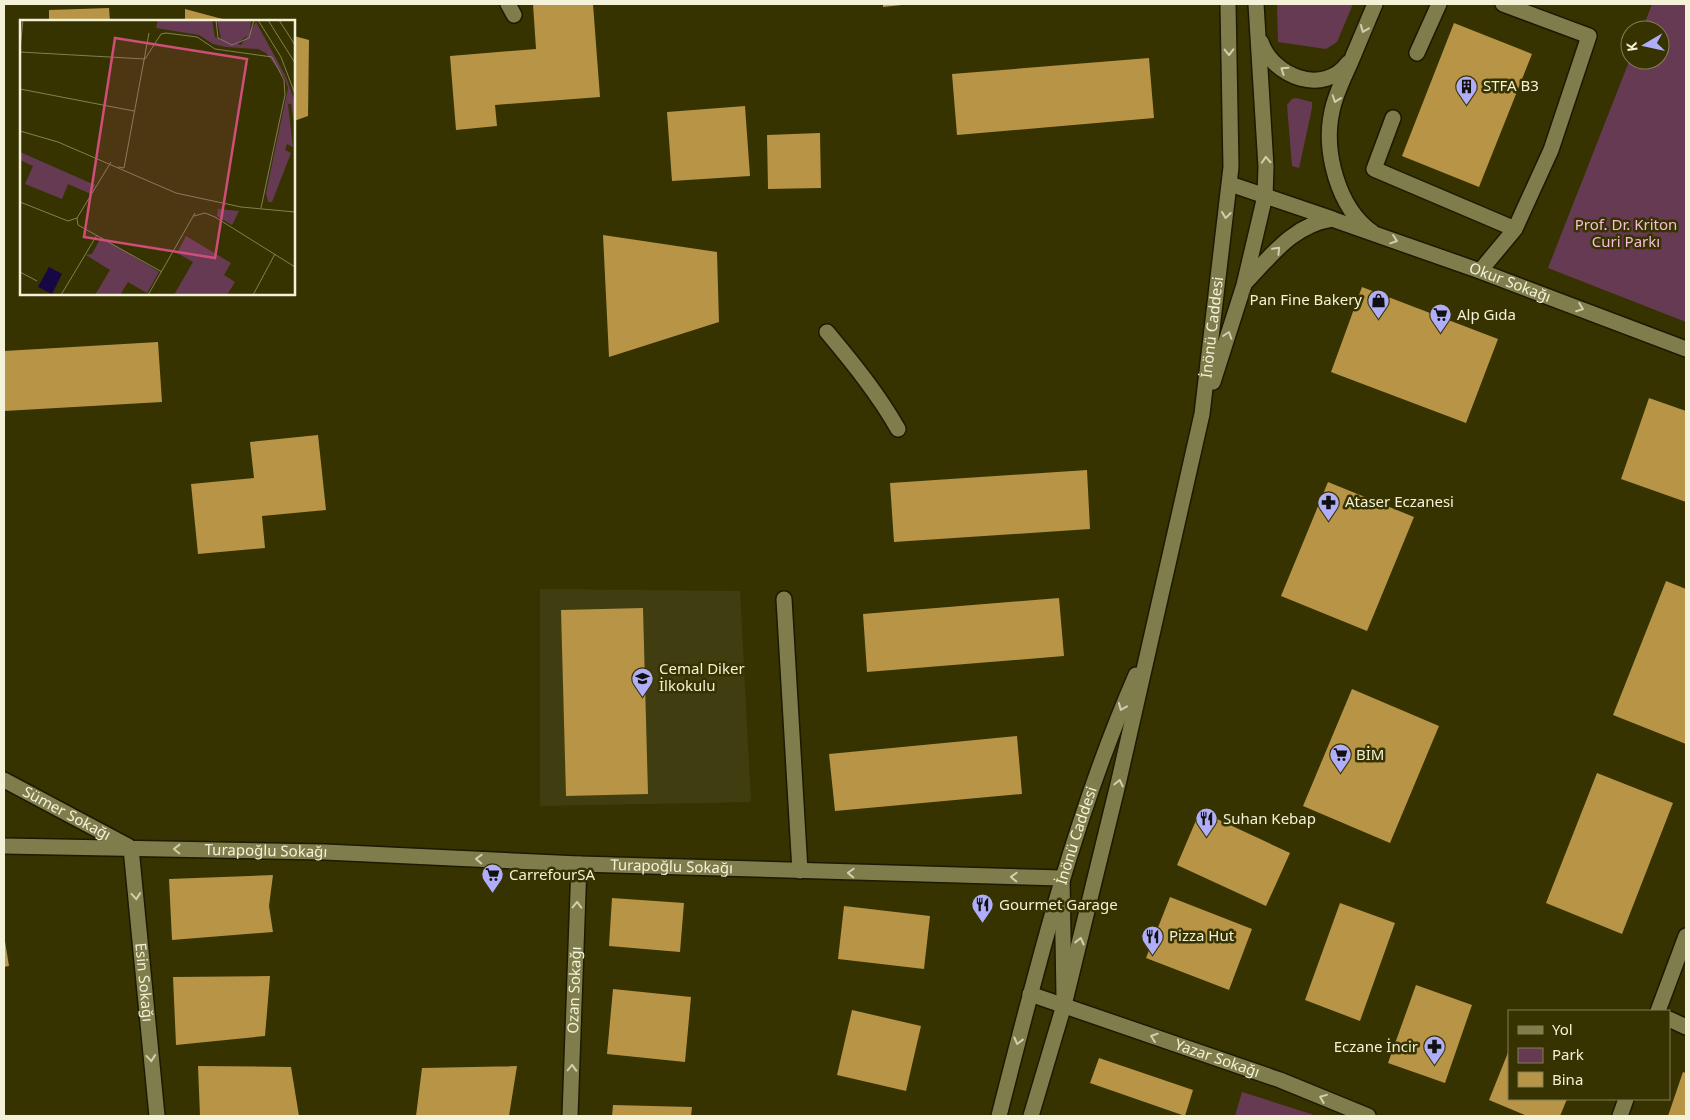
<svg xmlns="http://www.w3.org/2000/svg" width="1690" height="1120" font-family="'Noto Sans',sans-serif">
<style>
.built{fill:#403d11}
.green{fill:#673a54}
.building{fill:#b79446}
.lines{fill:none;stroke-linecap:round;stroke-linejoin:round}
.service-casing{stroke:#1c1a02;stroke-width:18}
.minor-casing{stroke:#1c1a02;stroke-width:18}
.secondary-casing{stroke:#1c1a02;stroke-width:18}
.service{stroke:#807d4d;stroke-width:15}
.minor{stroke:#807d4d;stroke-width:15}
.secondary{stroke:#807d4d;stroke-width:15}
.oneway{stroke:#d0cfae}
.labels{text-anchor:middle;stroke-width:5;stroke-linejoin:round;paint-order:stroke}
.poi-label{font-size:15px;fill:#f3f2d8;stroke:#363300;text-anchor:start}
.park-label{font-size:15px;fill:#f8bbdc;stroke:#363300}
.street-label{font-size:15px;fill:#f3f2d8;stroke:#363300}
.inset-road{fill:none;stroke:#827f56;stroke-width:1}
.view{fill:#ce4e7a;fill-opacity:0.15;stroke:#ce4e7a;stroke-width:2.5}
.inset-edge{fill:none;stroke:#f3f2d8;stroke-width:2.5}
</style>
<rect width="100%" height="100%" fill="#363300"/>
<path class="built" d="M540,589L740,591L751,802L540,806Z"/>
<path class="green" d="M1277,4H1353L1337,42L1326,49L1278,42Z
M1652,4H1686V322L1548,268L1630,59L1660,60V30H1642Z
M1296,98L1312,102V108L1299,168L1292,166L1287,105L1292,99Z
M1242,1092L1317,1116H1235Z"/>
<path class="building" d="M533,4H593L600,97L495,105L497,126L456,130L450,56L536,49Z
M883,4H902V5L883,7Z
M109,8L110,21H49V10Z
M185,9L230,21H185Z
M1454,23L1532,54L1479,187L1402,156Z
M294,36L309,40L308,116L294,121Z
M1149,58L1154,118L957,135L952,74Z
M745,106L750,176L672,181L667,112Z
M820,133L821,188L768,189L767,135Z
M603,235L717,252L719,322L609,357Z
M1362,287L1498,339L1466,423L1331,372Z
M158,342L162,402L4,411V351Z
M1649,398L1686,411V502L1621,479Z
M318,435L326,510L262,516L265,548L198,554L191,484L254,478L250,442Z
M1087,470L1090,529L894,542L890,483Z
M1328,482L1414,517L1367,631L1281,596Z
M1666,581L1686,589V744L1613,715Z
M1059,598L1064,656L867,672L863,614Z
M643,608L648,794L566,796L561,610Z
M1352,689L1439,726L1390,843L1303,806Z
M1017,736L1022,794L835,811L829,754Z
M1597,773L1673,803L1622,934L1546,903Z
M1200,811L1290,853L1266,906L1177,865Z
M273,875L269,906L273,932L172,940L169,879Z
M1170,897L1252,929L1229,990L1146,958Z
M612,898L684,903L680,952L609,946Z
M1340,903L1395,923L1360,1021L1305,1000Z
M844,906L930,916L924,969L838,959Z
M4,935L9,966L4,967Z
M270,976L265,1036L176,1045L173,977Z
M1416,985L1472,1005L1445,1083L1388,1063Z
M613,989L691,997L685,1062L607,1054Z
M852,1010L921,1026L906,1091L837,1075Z
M1509,1050V1099H1567L1560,1116H1527L1489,1100Z
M1099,1058L1193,1090L1185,1116L1090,1083Z
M198,1066L291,1067L299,1116H200Z
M517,1066L509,1116H416L422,1068Z
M1683,1072L1686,1073V1116H1668Z
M613,1105L692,1107L691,1116H612Z"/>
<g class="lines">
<defs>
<path id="service" d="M508,4L514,15
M1417,53L1439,4
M1393,118L1374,169L1515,229
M1480,271L1515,229L1551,150L1589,36L1503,4
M827,332C853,363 878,394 898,429
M784,599L800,871"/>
<g id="minor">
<path d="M1354,54L1375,4"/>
<path id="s1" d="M1332,219L1480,271L1686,349"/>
<path id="s2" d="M4,780L128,846"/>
<path id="s3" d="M4,846L325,852L579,864L1062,878L1064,996"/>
<path id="s4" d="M131,848L157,1116"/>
<path id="s5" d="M1030,994L1280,1080L1368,1116"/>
<path d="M1658,1011L1686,936"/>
<path d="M1669,1019L1686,1027"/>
<path id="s6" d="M570,1116L579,864"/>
<path d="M1620,1116L1626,1099"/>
</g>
<g id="secondary">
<path d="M1261,42C1273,77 1324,96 1348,63"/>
<path d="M1354,54C1347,72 1336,91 1332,111C1323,151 1338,208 1372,232"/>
<path d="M1230,184L1330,218"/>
<path d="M1245,283C1271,256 1293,225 1332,219"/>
<path d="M1213,382L1244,285L1265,196L1266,167L1256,4"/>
<path id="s7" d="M999,1116C1037,967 1074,817 1136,675"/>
<path id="s8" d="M1031,1116L1064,1005L1119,780L1202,414L1231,167L1228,4"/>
</g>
</defs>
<use href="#service" class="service-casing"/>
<use href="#minor" class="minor-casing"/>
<use href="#secondary" class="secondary-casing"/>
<use href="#service" class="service"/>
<use href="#minor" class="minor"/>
<use href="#secondary" class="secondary"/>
</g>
<defs><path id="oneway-chevron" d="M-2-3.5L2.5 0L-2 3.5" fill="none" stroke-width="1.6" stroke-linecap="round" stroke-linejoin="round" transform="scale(1.25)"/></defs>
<g class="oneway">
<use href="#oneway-chevron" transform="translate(1364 29) rotate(112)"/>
<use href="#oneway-chevron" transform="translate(1229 52) rotate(89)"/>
<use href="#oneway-chevron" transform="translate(1284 70) rotate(-146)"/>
<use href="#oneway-chevron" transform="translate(1336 99) rotate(109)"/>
<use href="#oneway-chevron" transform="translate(1266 160) rotate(-93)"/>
<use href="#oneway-chevron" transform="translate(1226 215) rotate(97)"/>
<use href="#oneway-chevron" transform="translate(1394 240) rotate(19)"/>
<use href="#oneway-chevron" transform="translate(1277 250) rotate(-46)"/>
<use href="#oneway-chevron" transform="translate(1580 308) rotate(21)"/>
<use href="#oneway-chevron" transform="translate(1228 335) rotate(-72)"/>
<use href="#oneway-chevron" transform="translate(1122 707) rotate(113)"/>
<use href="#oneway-chevron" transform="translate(1119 783) rotate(-77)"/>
<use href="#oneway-chevron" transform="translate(177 849) rotate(-179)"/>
<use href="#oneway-chevron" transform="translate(479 859) rotate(-177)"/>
<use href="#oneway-chevron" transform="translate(851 873) rotate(-178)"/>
<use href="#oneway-chevron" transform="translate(1014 877) rotate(-178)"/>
<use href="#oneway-chevron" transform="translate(136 896) rotate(85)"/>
<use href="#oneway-chevron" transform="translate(577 905) rotate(-88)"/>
<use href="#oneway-chevron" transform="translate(1080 941) rotate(-76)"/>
<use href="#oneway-chevron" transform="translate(1154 1037) rotate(-161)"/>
<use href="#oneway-chevron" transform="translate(1018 1041) rotate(104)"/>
<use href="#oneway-chevron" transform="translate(151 1058) rotate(85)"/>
<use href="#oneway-chevron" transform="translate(572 1068) rotate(-88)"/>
<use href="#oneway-chevron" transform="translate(1323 1098) rotate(-158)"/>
</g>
<defs>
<symbol id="building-pin" viewBox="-11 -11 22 30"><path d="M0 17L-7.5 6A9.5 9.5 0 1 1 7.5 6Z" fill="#b0aefa" stroke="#363300"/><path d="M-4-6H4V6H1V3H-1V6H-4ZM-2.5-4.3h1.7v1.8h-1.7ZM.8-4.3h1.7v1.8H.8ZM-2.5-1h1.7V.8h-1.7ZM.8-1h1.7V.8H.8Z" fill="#111"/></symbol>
<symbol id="shop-pin" viewBox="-11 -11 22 30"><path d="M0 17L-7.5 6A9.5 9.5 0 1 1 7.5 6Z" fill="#b0aefa" stroke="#363300"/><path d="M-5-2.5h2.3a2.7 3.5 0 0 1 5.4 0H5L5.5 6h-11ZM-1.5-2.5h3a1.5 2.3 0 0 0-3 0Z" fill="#111"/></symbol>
<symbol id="supermarket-pin" viewBox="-11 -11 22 30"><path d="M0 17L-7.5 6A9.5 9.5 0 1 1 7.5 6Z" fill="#b0aefa" stroke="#363300"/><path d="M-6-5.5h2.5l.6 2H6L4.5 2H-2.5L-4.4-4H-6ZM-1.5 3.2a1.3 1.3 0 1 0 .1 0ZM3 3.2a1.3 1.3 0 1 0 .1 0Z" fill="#111"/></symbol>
<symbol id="pharmacy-pin" viewBox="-11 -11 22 30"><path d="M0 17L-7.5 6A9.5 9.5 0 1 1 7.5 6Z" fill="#b0aefa" stroke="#363300"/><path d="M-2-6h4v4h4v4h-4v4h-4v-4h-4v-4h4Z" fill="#111"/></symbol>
<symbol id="school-pin" viewBox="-11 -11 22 30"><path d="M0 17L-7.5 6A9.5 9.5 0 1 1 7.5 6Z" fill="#b0aefa" stroke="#363300"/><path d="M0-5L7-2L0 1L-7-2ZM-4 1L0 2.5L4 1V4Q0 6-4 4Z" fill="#111"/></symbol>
<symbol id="restaurant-pin" viewBox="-11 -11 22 30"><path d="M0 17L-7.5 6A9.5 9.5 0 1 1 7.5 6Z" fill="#b0aefa" stroke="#363300"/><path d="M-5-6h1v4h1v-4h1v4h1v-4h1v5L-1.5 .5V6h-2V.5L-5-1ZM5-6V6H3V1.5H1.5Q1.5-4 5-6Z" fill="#111"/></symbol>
</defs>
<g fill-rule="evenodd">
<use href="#building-pin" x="1454" y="74" width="25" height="34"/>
<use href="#shop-pin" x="1366" y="288" width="25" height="34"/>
<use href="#supermarket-pin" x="1428" y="302" width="25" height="34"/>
<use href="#pharmacy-pin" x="1316" y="490" width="25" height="34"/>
<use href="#school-pin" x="630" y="666" width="25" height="34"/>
<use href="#supermarket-pin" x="1328" y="742" width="25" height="34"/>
<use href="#restaurant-pin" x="1194" y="806" width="25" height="34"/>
<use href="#supermarket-pin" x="480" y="862" width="25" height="34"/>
<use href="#restaurant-pin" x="970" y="892" width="25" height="34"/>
<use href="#restaurant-pin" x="1140" y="924" width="25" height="34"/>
<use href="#pharmacy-pin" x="1422" y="1034" width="25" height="34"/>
</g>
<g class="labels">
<g class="poi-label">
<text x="1483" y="91">STFA B3</text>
<text x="1362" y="305" text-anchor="end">Pan Fine Bakery</text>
<text x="1457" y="320">Alp Gıda</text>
<text x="1345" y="507">Ataser Eczanesi</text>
<text x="659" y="674">Cemal Diker<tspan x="659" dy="17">İlkokulu</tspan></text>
<text x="1356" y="760">BİM</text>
<text x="1223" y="824">Suhan Kebap</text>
<text x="509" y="880">CarrefourSA</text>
<text x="999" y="910">Gourmet Garage</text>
<text x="1169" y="941">Pizza Hut</text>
<text x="1418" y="1052" text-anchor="end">Eczane İncir</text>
</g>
<g class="park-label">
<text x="1626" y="230">Prof. Dr. Kriton<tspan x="1626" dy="17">Curi Parkı</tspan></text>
</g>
<g class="street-label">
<text dy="5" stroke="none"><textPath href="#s1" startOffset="189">Okur Sokağı</textPath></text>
<text dy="5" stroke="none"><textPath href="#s8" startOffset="810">İnönü Caddesi</textPath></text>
<text dy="5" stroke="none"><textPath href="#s2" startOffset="71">Sümer Sokağı</textPath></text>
<text dy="5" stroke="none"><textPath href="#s7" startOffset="291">İnönü Caddesi</textPath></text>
<text dy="5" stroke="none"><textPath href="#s3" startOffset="262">Turapoğlu Sokağı</textPath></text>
<text dy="5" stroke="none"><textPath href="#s3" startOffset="668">Turapoğlu Sokağı</textPath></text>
<text dy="5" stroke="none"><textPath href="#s4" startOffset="135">Esin Sokağı</textPath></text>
<text dy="5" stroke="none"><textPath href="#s6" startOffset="126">Ozan Sokağı</textPath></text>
<text dy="5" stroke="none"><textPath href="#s5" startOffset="198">Yazar Sokağı</textPath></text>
</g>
</g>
<g transform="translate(20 20)">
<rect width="275" height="275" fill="#363300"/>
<path d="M138,0H192L195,17L221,25L236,2L266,57L275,82V109L271,84H268L273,127L267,124L265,130L271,133L252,182H248L246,173L268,68L264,57L246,33L238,29L206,27L193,24L179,15L136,8ZM197,0H231L230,13L217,24L201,19ZM0,132L75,165L71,174L48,164L42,179L5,164L13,146L0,140ZM198,189L219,191L212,205L197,196ZM166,216L211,243L204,255L215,262L207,275H154L173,242L157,233ZM81,217L139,252L127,273L108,262L100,275H75L90,250L66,235L72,234Z" fill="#673a54"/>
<path d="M29,247L42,254L32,274L18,267Z" fill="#170744"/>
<path class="inset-road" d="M196,0L198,18L212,25L229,18L234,0M238,0L261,37L275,74M248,0L275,43M259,0L275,25M0,29L3,0M0,32L125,39M125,39L141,14L146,13L177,17L195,29L252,37L264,60L265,75L241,188M0,69L114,91M0,111L38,122L156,173L221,187L275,192M98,147L104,148L129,13M0,182L48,201L57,198M174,196L185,193L195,197M195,197L275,247M57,198L58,205L142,252M57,198L91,142M0,252L17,261M41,275L77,215M128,275L175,193M233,275L255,234"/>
<path class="view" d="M95,18L227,39L195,238L64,217Z"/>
<rect width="275" height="275" class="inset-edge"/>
</g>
<rect width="1690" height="1120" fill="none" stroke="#f3f2d8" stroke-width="10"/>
<rect x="1508" y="1010" width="162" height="90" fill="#363300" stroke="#827f56"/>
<rect x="1518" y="1026" width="25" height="8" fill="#807d4d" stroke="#827f56"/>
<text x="1552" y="1035" font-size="15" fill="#f3f2d8">Yol</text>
<rect x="1518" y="1048" width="25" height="15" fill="#673a54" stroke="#827f56"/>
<text x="1552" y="1060" font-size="15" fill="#f3f2d8">Park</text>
<rect x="1518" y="1072" width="25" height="15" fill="#b79446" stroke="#827f56"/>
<text x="1552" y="1085" font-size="15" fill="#f3f2d8">Bina</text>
<g transform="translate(1645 45) rotate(261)"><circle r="24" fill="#363300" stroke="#827f56"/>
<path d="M0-4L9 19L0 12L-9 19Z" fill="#b0aefa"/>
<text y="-8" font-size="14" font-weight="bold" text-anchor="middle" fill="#f3f2d8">K</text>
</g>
</svg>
